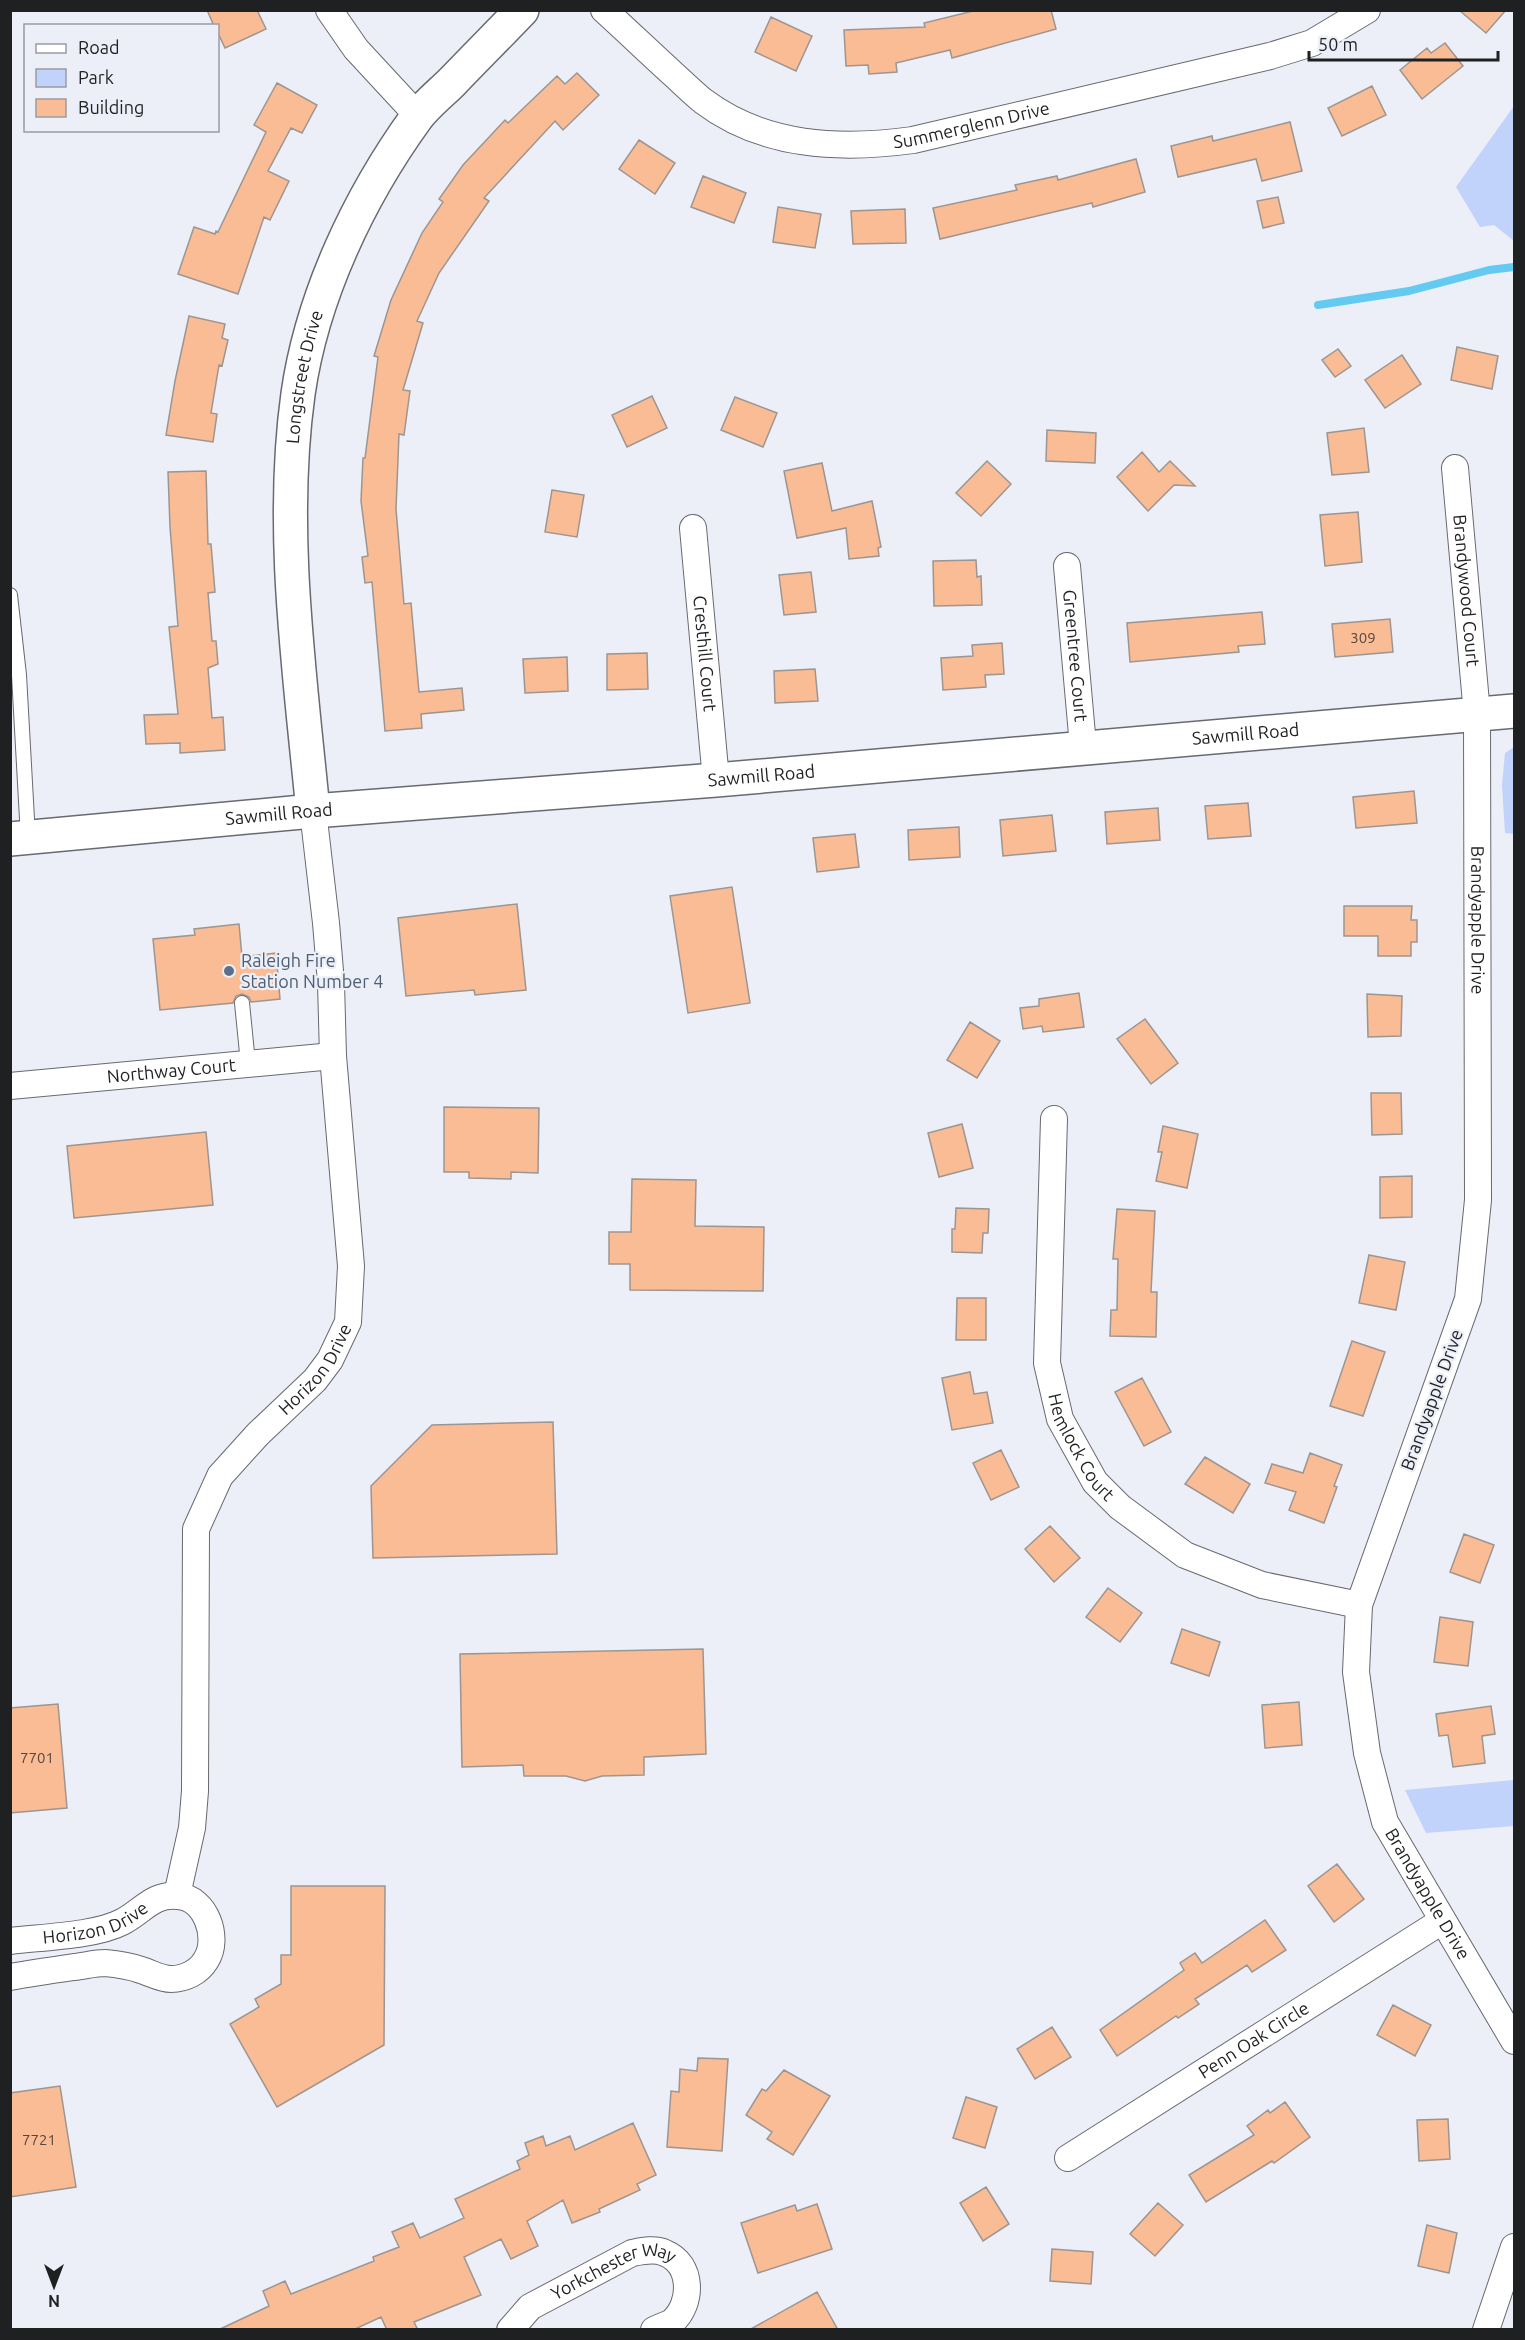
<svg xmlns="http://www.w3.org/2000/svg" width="1525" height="2340" font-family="Ubuntu,sans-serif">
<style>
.green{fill:#c1d2fb}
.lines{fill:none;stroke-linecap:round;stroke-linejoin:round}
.stream{stroke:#63caf2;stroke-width:8}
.building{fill:#fabc95;stroke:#9d9591;stroke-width:1.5}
.service-casing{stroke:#676a70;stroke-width:16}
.minor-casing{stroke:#676a70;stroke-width:28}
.tertiary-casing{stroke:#676a70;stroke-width:36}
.service{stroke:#fff;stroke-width:14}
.minor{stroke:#fff;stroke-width:26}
.tertiary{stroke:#fff;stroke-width:33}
.service-dot{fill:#5c6f8a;stroke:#eceff7;stroke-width:2}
.labels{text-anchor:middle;stroke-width:4.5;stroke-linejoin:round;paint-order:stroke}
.number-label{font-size:15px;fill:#55473f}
.street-label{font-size:18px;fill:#1e2022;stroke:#eceff7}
.service-label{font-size:18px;fill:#4e5e75;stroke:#eceff7;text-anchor:start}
</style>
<rect width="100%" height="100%" fill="#eceff7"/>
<path class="green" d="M1514,106V241L1494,225L1480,227L1456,187Z
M1514,747V834L1505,833L1502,785L1505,753Z
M1514,1780V1826L1426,1833L1405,1790Z"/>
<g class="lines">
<path class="stream" d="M1318,305L1409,291L1489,270L1514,267"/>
</g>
<path class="building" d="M207,10H257L266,29L225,48L218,33V26H214Z
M977,10H1051L1056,29L952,58L950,50L896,63L897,72L869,74L868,65L846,66L844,30L925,27L924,23Z
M1459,10H1506L1486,33Z
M771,17L812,36L796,71L755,52Z
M1445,43L1463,66L1422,99L1400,70L1427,48L1431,53Z
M577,73L599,95L563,130L555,121L484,198L489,201L439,273L417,321L423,323L403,390L410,391L404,435L399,434L396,509L404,604L411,603L419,692L462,688L464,710L421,714L422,728L385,731L372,582L365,583L362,557L368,556L361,501L363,458H365L378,357L374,356L391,300L422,233L443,202L439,199L463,165L505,120L508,123L557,76L565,84Z
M277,83L317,105L302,133L291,128L268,171L289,181L270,220L264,217L238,294L178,274L194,227L215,234L216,231L218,232L266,132L254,125Z
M1372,86L1386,115L1342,136L1328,108Z
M1290,122L1302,171L1262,181L1256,159L1178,177L1171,146L1212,136L1213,141Z
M639,140L675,163L655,194L619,169Z
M1136,159L1145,192L1093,207L1092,203L940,239L933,208L1017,190L1015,185L1057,176L1058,180Z
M703,176L746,193L734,223L691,207Z
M1278,197L1284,223L1263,228L1257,201Z
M778,207L821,214L815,248L773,242Z
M905,209L906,243L853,244L851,211Z
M189,316L225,324L222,338L228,340L222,366L219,365L211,413L217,414L213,442L166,435L175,381Z
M1457,347L1498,356L1492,389L1451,380Z
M1338,349L1351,366L1335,377L1322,360Z
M1402,355L1421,384L1385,408L1365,380Z
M652,396L667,428L627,447L612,415Z
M735,397L777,413L763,447L721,430Z
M1364,428L1369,472L1332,475L1327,433Z
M1047,430L1096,433L1095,463L1046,461Z
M1142,452L1159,472L1170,461L1195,486L1174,485L1148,511L1117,477Z
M987,461L1011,484L981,516L956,493Z
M822,463L832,511L872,501L881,547L878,548L879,556L849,559L846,528L797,538L784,471Z
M206,471L208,544H211L215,592L208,593L212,641H216L218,664L208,668L212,718L223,717L225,750L180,753V743L146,744L144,715L178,714L169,627L178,626L170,527L168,472Z
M552,490L584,495L577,537L545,532Z
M1358,512L1362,562L1325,566L1320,515Z
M976,560L977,577L981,576L982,605L934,606L933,561Z
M811,572L816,612L784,615L779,575Z
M1262,612L1265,644L1238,646L1239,652L1130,662L1127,623Z
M1390,619L1393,652L1335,657L1332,624Z
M1002,643L1004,674L985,675L986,687L943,690L941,658L973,656L972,645Z
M647,653L648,689L607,690V654Z
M567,657L568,691L525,693L523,659Z
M815,669L818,701L775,703L774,671Z
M1414,791L1417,823L1356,828L1353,797Z
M1248,803L1251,836L1208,839L1205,806Z
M1158,808L1160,840L1107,844L1105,812Z
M1052,815L1056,851L1003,856L1000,820Z
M959,827L960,857L909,860L908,830Z
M855,834L859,867L817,872L813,838Z
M732,887L750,1003L688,1013L670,896Z
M517,904L526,990L475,995L474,990L406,996L398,918Z
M1344,906H1412L1411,920H1417V942H1411V956H1378V936H1344Z
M239,924L242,957L276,953L280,999L251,1002L249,997L242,994L236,996L233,1003L160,1010L153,939L195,935L194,929Z
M1079,993L1084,1027L1043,1032L1042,1026L1023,1029L1020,1008L1039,1006V999Z
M1367,994L1402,996L1401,1036L1368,1037Z
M1145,1019L1178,1063L1151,1084L1117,1039Z
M970,1022L1000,1041L977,1078L947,1060Z
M1371,1093H1401L1402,1134L1372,1135Z
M444,1107L539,1108L538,1173L511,1172V1179L469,1178V1172H444Z
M962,1124L973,1168L939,1177L928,1133Z
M1163,1126L1198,1134L1187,1188L1156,1181L1162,1152H1158Z
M206,1132L213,1205L74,1218L67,1146Z
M1412,1176V1217L1380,1218V1177Z
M632,1179L696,1180L695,1226L764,1227L763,1291L630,1290V1264H609V1232H631Z
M956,1208L989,1209L988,1233H983L982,1253L952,1252V1229H955Z
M1117,1209L1155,1211L1151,1292H1157L1156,1337L1110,1336L1111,1310H1117L1118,1259H1113Z
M1369,1255L1405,1262L1396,1310L1359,1303Z
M957,1298H986V1340H956Z
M1352,1341L1385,1352L1363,1416L1330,1406Z
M970,1372L974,1394L987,1392L993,1423L952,1430L942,1378Z
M1142,1378L1171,1432L1144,1446L1115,1392Z
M553,1422L557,1554L373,1558L371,1486L432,1425Z
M1001,1450L1019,1487L991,1500L973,1463Z
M1310,1453L1342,1465L1334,1486L1337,1487L1324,1523L1289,1510L1296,1492L1265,1483L1272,1464L1303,1473Z
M1205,1457L1250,1484L1233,1513L1185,1484Z
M1050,1526L1080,1558L1054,1582L1025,1549Z
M1464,1534L1494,1545L1480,1583L1450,1572Z
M1108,1588L1142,1613L1120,1642L1086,1617Z
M1440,1617L1473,1622L1468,1666L1434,1662Z
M1182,1629L1220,1642L1209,1676L1171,1663Z
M703,1649L706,1754L644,1757V1775L602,1776L585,1781L566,1776H524L523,1765L462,1767L460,1654Z
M1299,1702L1302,1745L1265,1748L1262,1705Z
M58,1704L67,1808L10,1813V1708Z
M1491,1706L1495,1734L1482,1736L1485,1763L1453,1767L1448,1735L1439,1736L1436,1714Z
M1337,1864L1364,1899L1334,1922L1308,1886Z
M291,1886H385L384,2045L277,2107L230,2024L259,2007L255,1999L281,1984V1955H291Z
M1265,1920L1286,1950L1252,1972L1247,1965L1195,1999L1199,2004L1178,2018L1176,2016L1117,2056L1100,2030L1184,1970L1180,1963L1195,1953L1202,1963Z
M1393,2005L1431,2025L1415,2056L1377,2035Z
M1052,2027L1071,2057L1035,2079L1017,2049Z
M698,2058L728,2059L722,2151L667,2147L671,2091L679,2092L680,2069L697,2071Z
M784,2070L830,2096L793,2155L767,2139L772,2132L746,2115L762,2089L766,2091Z
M60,2086L76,2187L10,2197V2093Z
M966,2097L997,2107L985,2148L953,2138Z
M1285,2102L1310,2137L1274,2163L1272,2161L1206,2202L1189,2175L1254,2135L1247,2126L1268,2110L1270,2113Z
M1448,2119L1450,2159L1419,2161L1417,2120Z
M633,2123L656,2175L637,2184L640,2190L599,2209L600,2212L572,2223L563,2200L527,2221L538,2246L511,2259L501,2239L464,2257L481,2295L414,2322L418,2330H387L381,2317L353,2330H218L269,2306L263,2291L285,2281L291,2294L374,2261L373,2257L399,2247L392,2232L413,2223L420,2238L464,2218L455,2199L520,2169L517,2161L529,2155L525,2143L543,2136L546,2146L570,2136L575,2150Z
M986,2187L1009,2224L983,2241L960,2203Z
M1158,2203L1183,2225L1155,2256L1130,2234Z
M817,2204L832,2249L758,2273L741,2223L795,2205L797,2211Z
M1427,2225L1457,2233L1449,2273L1418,2266Z
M1052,2249L1093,2252L1091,2284L1050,2281Z
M817,2292L838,2330H749Z"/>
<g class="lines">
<defs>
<path id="service" d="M10,595L19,675L28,837
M242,1003L248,1063"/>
<g id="minor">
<path d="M329,10L356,49L418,116"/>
<path id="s1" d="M604,10C627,31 649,52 672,73C682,82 692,92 703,101C764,147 840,150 913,140L1270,56L1312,43L1367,10"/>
<path id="s2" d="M1455,468L1477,714L1478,1200L1468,1299L1359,1605L1356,1672L1367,1753L1385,1822L1514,2041"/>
<path id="s3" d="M693,528L716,780"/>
<path id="s4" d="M1067,566L1083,746"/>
<path id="s5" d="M10,1086L333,1056"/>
<path id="s6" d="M1054,1119L1047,1363L1060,1419L1095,1482L1120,1507L1185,1555L1262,1585L1359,1605"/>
<path id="s7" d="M177,1895L192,1828L195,1791L196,1529L220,1476L258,1434L315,1380L330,1360L348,1322L351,1266L333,1056L331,983L326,923L313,811"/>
<path id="s8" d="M10,1941C42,1937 95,1936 122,1922C142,1912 153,1893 178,1896C206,1898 220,1938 206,1960C199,1972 185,1979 171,1979C161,1979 151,1973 141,1970C130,1966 117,1964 105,1963C95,1963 84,1966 74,1967C53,1970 32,1973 10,1977"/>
<path id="s9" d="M1068,2158L1442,1921"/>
<path id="s10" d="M510,2330L530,2307L632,2253C642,2251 655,2248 665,2253C693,2264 693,2304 672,2322C667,2325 659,2327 654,2330"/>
<path d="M1486,2330L1514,2247"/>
</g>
<g id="tertiary">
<path id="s11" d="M313,811C300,675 279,530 298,394C312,296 359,197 417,117C427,104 441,93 452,82C475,58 499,34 522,10"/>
<path id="s12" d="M10,839L313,811L716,780L1514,711"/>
</g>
</defs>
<use href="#service" class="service-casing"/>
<use href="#minor" class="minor-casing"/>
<use href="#tertiary" class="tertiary-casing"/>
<use href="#service" class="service"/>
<use href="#minor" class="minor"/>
<use href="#tertiary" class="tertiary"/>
</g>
<circle class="service-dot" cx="229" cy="971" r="6"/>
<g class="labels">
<g class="number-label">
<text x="1363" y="643">309</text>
<text x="37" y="1763">7701</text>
<text x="39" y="2145">7721</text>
</g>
<g class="street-label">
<text dy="6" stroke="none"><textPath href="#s1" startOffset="414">Summerglenn Drive</textPath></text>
<text dy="6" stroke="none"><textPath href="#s11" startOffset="436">Longstreet Drive</textPath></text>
<text dy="6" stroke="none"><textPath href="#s2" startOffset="123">Brandywood Court</textPath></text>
<text dy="6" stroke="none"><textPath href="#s3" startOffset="126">Cresthill Court</textPath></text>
<text dy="6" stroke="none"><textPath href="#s4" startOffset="90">Greentree Court</textPath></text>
<text dy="6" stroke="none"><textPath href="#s12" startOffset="1240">Sawmill Road</textPath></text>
<text dy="6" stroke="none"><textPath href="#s12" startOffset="754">Sawmill Road</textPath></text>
<text dy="6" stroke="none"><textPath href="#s12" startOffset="270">Sawmill Road</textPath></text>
<text dy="6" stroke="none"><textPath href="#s2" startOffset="453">Brandyapple Drive</textPath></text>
<text dy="6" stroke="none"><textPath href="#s5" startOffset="162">Northway Court</textPath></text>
<text dy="6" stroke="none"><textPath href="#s7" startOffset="570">Horizon Drive</textPath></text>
<text transform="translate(1432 1400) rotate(-70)" y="6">Brandyapple Drive</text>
<text dy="6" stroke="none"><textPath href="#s6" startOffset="336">Hemlock Court</textPath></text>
<text dy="6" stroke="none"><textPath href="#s2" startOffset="1461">Brandyapple Drive</textPath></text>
<text dy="6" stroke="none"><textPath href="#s8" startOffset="88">Horizon Drive</textPath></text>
<text dy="6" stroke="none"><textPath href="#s9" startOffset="220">Penn Oak Circle</textPath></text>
<text dy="6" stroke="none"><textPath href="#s10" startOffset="123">Yorkchester Way</textPath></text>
</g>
<g class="service-label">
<text x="241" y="967">Raleigh Fire<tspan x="241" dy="21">Station Number 4</tspan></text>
</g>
</g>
<rect width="1525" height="2340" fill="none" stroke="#1e2022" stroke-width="24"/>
<rect x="24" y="24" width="195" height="108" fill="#eceff7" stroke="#9a9ca2" stroke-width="1.5"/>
<rect x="36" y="44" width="30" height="9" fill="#ffffff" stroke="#9a9ca2" stroke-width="1.5"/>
<text x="78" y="54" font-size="18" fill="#1e2022">Road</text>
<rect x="36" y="69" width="30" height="18" fill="#c1d2fb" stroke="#9a9ca2" stroke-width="1.5"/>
<text x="78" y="84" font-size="18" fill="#1e2022">Park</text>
<rect x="36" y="99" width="30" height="18" fill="#fabc95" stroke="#9a9ca2" stroke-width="1.5"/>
<text x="78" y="114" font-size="18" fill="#1e2022">Building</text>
<g transform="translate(54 2286) rotate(180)" stroke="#eceff7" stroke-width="4.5" paint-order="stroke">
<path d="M0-4.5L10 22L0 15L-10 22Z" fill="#1e2022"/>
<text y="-9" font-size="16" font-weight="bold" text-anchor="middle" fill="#1e2022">N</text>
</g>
<path d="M1309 51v9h189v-9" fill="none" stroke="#1e2022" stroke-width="3"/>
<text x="1318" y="51" font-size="18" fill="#1e2022" stroke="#eceff7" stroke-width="4.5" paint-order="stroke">50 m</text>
</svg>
